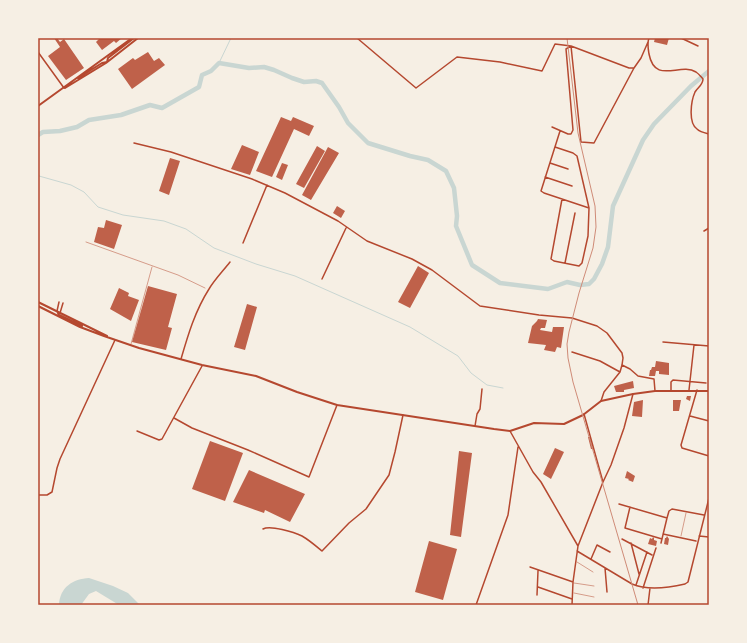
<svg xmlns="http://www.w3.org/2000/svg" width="747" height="643" font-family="Mulish,sans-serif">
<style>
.water{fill:#c9d6d2}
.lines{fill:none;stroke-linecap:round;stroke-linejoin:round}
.stream{stroke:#c9d6d2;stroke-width:1}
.river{stroke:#c9d6d2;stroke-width:4.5}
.building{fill:#bf614a}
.service{stroke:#b5482f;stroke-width:0.5}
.minor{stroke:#b5482f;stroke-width:1.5}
.secondary{stroke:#b5482f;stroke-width:2}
.primary{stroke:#b5482f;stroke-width:2}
.rail{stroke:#cf8b77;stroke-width:1}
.neatline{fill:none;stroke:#b5482f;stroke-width:1.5}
</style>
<rect width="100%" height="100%" fill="#f6efe4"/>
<path class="water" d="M89,578L113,586L128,593L140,605H119L96,591L89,594L81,605H59C60,587 73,579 89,578Z"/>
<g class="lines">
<path class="stream" d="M219,63L231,38
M38,172L39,176L71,185L84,192L98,207L123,215L164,221L186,229L214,248L256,264L295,276L410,327L458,356L471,373L487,385L503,388"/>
<path class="river" d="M38,135L43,132L60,131L77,127L89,120L121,115L150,105L162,108L199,87L202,75L211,71L219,63L249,68L264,67L274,70L292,78L304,82L316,81L322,83L339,107L348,123L368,143L410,156L428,160L446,171L454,188L457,216L456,226L472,265L500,283L548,289L567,282L580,285L589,284L594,279L602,264L608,247L613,206L643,140L654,124L691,86L709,71"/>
</g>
<path class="building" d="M54,38H57L60,42L64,39L84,68L66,80L48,56L60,47Z
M100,38H122L116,43L114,41L102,50L96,42Z
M655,38H669L667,45L654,42Z
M148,52L154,61L159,58L165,65L132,89L118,69L133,58L135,60Z
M281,117L291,121L293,117L314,126L309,136L294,129L272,177L256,171Z
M242,145L259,152L250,175L231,169Z
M317,146L325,151L304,188L296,184Z
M328,147L339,153L311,200L302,195Z
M170,158L180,161L169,195L159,191Z
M282,163L288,165L282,180L276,177Z
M337,206L345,211L341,218L333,213Z
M106,220L122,225L114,249L94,242L98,227L104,228Z
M418,266L429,273L410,308L398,302Z
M148,286L177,294L168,327L172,328L166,350L132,342Z
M119,288L129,293L128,296L139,300L131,321L110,309Z
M247,304L257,307L245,350L234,347Z
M538,319L547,320L545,328H541L540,330L552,332L553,327H564L561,348L557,347L555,352L544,350L546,345L528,343L532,326L537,321Z
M656,361L669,363V375L659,374V371H656L655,376H649L650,370H651L652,367H655Z
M633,381L634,388L624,390V392H616L614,386Z
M687,396H691L690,401L686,399Z
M643,400L642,417L632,416L634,402Z
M673,400H681L679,411H673Z
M588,437H590L593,449H591Z
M210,441L243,453L225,501L192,489Z
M555,448L564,452L551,479L543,474Z
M459,451L472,453L461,537L450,535Z
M249,470L305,494L290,522L265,510L264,513L233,502Z
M627,471L635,476L633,482L628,480L629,479L625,478Z
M667,536L669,539L668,545L664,544L665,538H666Z
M653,537L654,538V540L657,541L656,546L648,544L650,538L652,539Z
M429,541L457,549L443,600L415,592Z"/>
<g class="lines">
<path class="service" d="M86,242L178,275L205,288
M131,344L152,267
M681,536L686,513
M577,562L593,572
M574,583L594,586
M574,593L594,597"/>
<path class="minor" d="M357,38L416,88L457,57L500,62L542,71L555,44L571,46L581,142L594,143L634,68
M649,38C647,43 648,48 649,54C655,85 680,62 696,72C699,74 701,77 703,79C703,85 698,87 695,92C691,101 688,123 697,129C700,132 705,133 709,134
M681,38L698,46
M38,52L64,88
M552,127L568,134H571L573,130L566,49L571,46L629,68H634L641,58L648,42
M560,131L541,191L544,193L589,208
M134,143L171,152L252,179L285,193L338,221L367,241L412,259L432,270L480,306L539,315L572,318L597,326L607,333L622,353L623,358L622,365L620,372L604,392L601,401
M555,147L573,153L577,156L589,208L588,236L582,263L579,266L554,261L551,259L562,199
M550,163L568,169
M545,177L572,186
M704,231L709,228
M243,243L267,185
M565,263L575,213
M322,279L346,228
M57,311L59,302
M60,313L63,303
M663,342L709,346
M572,352L600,361L620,372
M181,359C188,335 195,311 209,289C215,279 223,271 230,262
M622,365L630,369L638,376L654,379L655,391
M671,390V382L673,380L706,383
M689,390L694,345
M697,390L681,445L682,448L709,456
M584,414L603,482
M690,416L709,421
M174,418L192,428L248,450L309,477L337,405
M475,426L477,414L480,409L482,389
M137,431L159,440L162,439L202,366
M510,431L533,472L541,482L578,546
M38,495H47L52,492L57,468L60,459L115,340
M619,504L667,518L669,511L672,509L704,515
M630,507L625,528L662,539
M263,529C270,525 294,532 302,536C309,540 316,546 322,551L349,523L366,509L389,475L395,452L403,415
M663,534L696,541
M699,536L709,537
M622,539L652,555
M631,543L639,574
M661,543L667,518
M577,551L632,584C648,591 668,588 685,584L688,582L709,498
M591,559L597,545L610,552
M530,567L573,582
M605,568L607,592
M636,585L647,552
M538,587L572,599
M643,588L656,548
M537,595L538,571
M476,605L508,515L518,447
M572,605L573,582L578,546L603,482L611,465L624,428L633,394
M648,605L650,588"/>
<path class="secondary" d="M38,302L107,336
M38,306L80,327L104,336L139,348L202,365L256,376L297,392L337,405L494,429L510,431L534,423L564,424L583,415L601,401L633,394L655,391H709
M57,311L59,315L82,326"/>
<path class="primary" d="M78,78L102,63L107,62L108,58L134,38
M65,88L106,63L138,38
M38,106L132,38"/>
<path class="rail" d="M567,38L578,133L595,206L596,227L593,248L579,293L569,332L567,344L568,358L573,382L638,605"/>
</g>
<rect width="747" height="643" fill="none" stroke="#f6efe4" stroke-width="78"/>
<rect x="39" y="39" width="669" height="565" class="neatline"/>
</svg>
